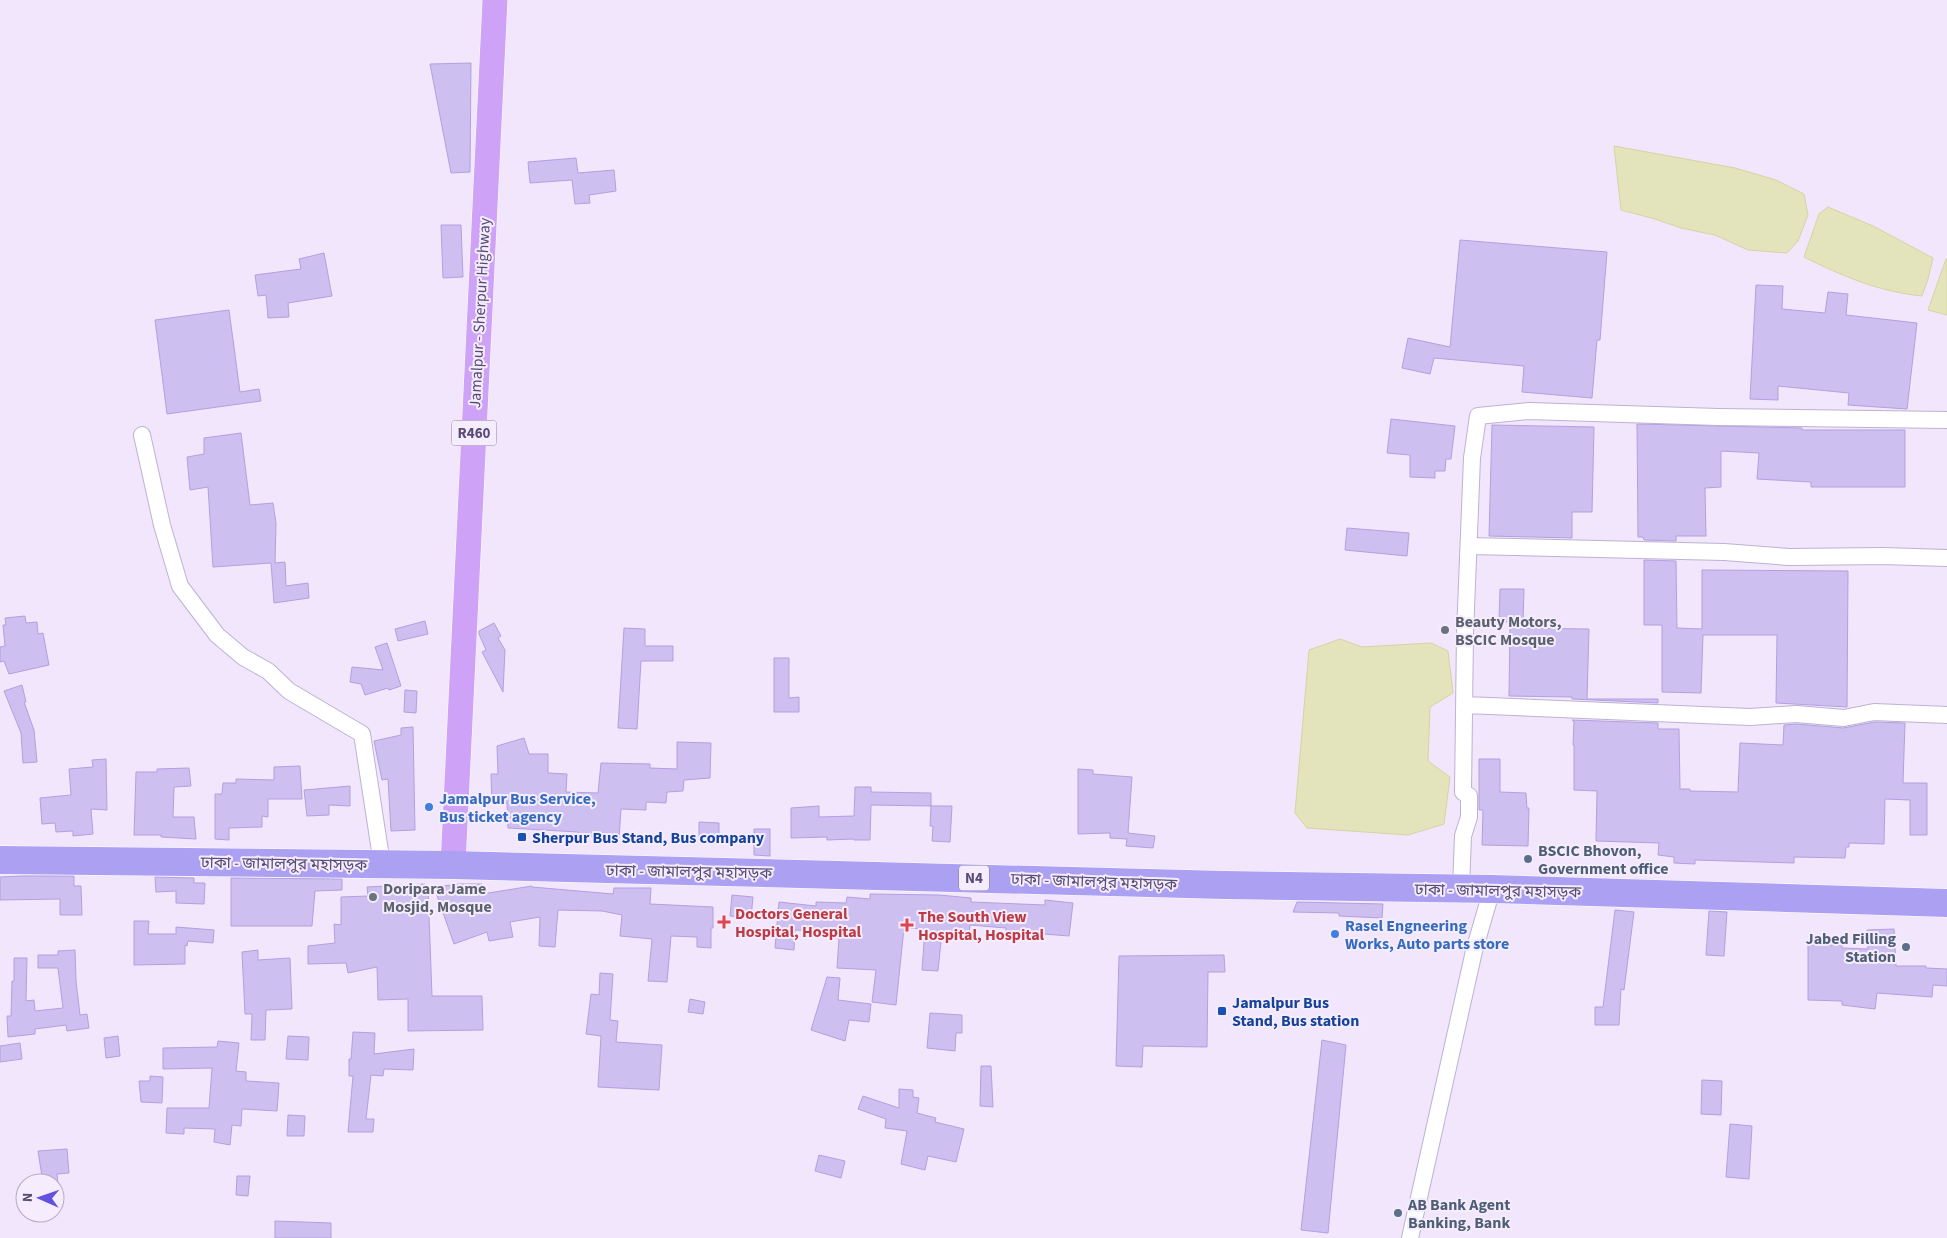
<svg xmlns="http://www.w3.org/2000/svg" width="1947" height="1238" font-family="'Source Sans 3','Noto Sans Bengali',sans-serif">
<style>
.water{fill:#e3e4bb;stroke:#d3d5a2}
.building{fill:#cdbfef;stroke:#b2a0e1}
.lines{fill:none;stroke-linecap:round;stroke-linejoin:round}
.street-casing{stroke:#bdb2d2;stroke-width:18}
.primary-casing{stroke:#fff;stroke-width:26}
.highway-casing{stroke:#fff;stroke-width:29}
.street{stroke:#fff;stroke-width:16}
.primary{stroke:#cda2f7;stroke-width:25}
.highway{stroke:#aca0f2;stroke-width:28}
.worship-dot{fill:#6b7280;stroke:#f5ecfe;stroke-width:2}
.shop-dot{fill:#3f7fe0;stroke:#f5ecfe;stroke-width:2}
.transit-dot{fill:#1a4fb4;stroke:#f5ecfe;stroke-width:2}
.service-dot{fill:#5c6f8a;stroke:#f5ecfe;stroke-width:2}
.health-dot{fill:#e0444e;stroke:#f5ecfe;stroke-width:2}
.labels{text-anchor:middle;stroke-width:4;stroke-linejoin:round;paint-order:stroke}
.shield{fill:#f5ecfe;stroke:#867c9d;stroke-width:1}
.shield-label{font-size:15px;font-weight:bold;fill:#564c74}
.street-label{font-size:16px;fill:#564c74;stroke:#f5ecfe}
.worship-label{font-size:16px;font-weight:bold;fill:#5b616d;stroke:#f5ecfe;text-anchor:start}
.shop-label{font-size:16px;font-weight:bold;fill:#366cbe;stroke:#f5ecfe;text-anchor:start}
.transit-label{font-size:16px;font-weight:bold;fill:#164399;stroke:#f5ecfe;text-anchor:start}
.service-label{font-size:16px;font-weight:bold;fill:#4e5e75;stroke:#f5ecfe;text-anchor:start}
.health-label{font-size:16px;font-weight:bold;fill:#be3a42;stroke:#f5ecfe;text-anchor:start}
</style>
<rect width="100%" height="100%" fill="#f1e6fb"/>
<path class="water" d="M1614,146L1735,168L1776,180L1804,194L1808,215L1798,241L1787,253L1748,250L1715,235L1681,228L1655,219L1621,210Z
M1828,207L1873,226L1933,258L1928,279L1922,296C1880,292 1842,276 1804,257L1819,214Z
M1946,259H1947V315L1928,310Z
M1340,639L1362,647L1431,643L1448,651L1453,693L1430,707L1428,761L1450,777L1444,824L1408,835L1307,828L1295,813L1309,650Z"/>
<path class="building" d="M471,63L470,172L451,173L430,64Z
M576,158L578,173L614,170L616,191L589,195L590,203L575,204L572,180L530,183L528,162Z
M441,225H461L463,277L443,278Z
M1460,240L1607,252L1600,340H1597L1592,398L1522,392L1524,366L1434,358L1430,374L1402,368L1408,338L1450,347Z
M324,253L332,296L288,303L289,317L268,318L266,295L258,296L255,275L301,269L299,259Z
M1756,285L1783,286L1782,309L1825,313L1828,292L1848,294L1846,315L1917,323L1907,409L1848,405L1849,393L1778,386V400L1750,399Z
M229,310L240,392L259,389L261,401L167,414L155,320Z
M1391,419L1455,426L1451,459H1446L1445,471H1435V478L1410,477V455L1387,453Z
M1637,424L1802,428V430H1905V487H1811V482L1757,479L1759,453L1721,451V487L1705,488L1706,536H1676V541L1644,540L1643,537H1638Z
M1492,425L1594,427L1592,512H1572V538L1489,536Z
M241,433L250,505L273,503L276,523L275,563L285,562L286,586L308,583L309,598L274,603L271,563L213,567L208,487L190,490L187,457L204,454V438Z
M1347,528L1409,533L1407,556L1345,550Z
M1644,560L1676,561L1677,628L1702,629V570L1848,571L1847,707L1776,703L1777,635H1703L1701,693L1662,692V625H1644Z
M1500,589H1524L1523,622H1499Z
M25,616L26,623L37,622L38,634L43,633L49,665L9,674L4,661L0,662V647L5,646L3,625H6L5,618Z
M425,621L428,634L398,641L395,629Z
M494,623L501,636L498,638L505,650L503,692L482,652L486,650L479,634V631Z
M624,628L645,629V646H673V661H641L637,729L618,728Z
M1510,628L1589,629L1587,699H1658V703L1572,699V697L1509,696Z
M387,643L401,686L389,690L388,688L365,695L361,684L350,682L352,667L383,670L375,647Z
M774,658H789V698L799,697V712H774Z
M22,685L26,702H24L34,730L37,762L23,763L21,733L4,691Z
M405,690L417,691L416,713L404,712Z
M1572,720L1658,723V729H1679L1680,789H1690V791L1738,792L1740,743L1783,745L1784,725L1796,724L1843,728L1875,722L1905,723L1903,783H1927V835H1910V800L1885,799L1884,844L1849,843V847H1846L1845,858L1794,857V863L1695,860V864L1674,863V857L1658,855L1659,843L1596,841L1597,791L1574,790V745H1573L1574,721Z
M413,727L415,830L391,831L388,779L382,780L374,741L401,735V728Z
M524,738L529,754H548V773L567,774L566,792L598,793L601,763L650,764V768L677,769V742L711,743L710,778L684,780L683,791L667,792L666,803L646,802V810L621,809L619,838L578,835V832L508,828L507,803L492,804L491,774H498L497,746Z
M106,759L107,810L91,809L93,834L73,836V831L56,832L55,823L42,824L40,798L71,795L69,769L93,767L92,760Z
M1479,759H1500V792L1526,793L1527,808H1529L1528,846L1482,845L1483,810H1479Z
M300,766L302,799H268V817L262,816V827L229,828V840L215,839V794H222L223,783H236V779L274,780V767Z
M189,768L191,786L174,787L173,817H194L196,839L161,837V835H134L136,772H157V769Z
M1078,769L1093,770V774L1132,777L1128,833L1155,836L1153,848L1126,846L1127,839L1110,838V833L1078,834Z
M350,786V806L329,805V815L307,816L304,790Z
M855,787H871V792L931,793V806L871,805L870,840H854V839L827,840V837L791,838V808L819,806V817L854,816Z
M931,806H952L950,842L932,841L933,826H930Z
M699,822L719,823V840H699Z
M754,829H770V856L754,855Z
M23,876H74V886H81L82,915H60V899L0,900V877Z
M155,877L194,878V883H205L204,904L176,903V891L156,892Z
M231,878L342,879V890L315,891L312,926H231Z
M425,884L426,888H428L432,996H482L483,1030L408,1031V999L378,1000L377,967L348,973L346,963L308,964V946L335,943L334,924L341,925V897L368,896L367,887Z
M460,884H482V894L532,886V887L613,894L614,888H651L650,904L713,907V928H711V948L697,947V937L671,936L667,982L648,981L652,939L620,936L622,915L602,911L558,910L555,947L539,946L540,917L510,922L513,937L489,941L487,932L454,944L434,887Z
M870,894L939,895L971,898V902L1045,905V900L1073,903L1069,936L1006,931V928L970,925L969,935L942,932L938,971L922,970L925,929L904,928L896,1005L872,1002L876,970L837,968L839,938L821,937L822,931L795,930L794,950L775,948L779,902L816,906V902L846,903L847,897L870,899Z
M732,895L753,897L751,918L730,916Z
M1297,902L1383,904L1382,918L1339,916V913L1293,912Z
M1615,910L1634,912L1624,990L1621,989L1619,1025H1595V1007H1603Z
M1709,911L1727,912L1724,956L1706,955Z
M134,921H149L148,934H176V927L214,930L213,943L188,941L187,946L185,945V964L134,965Z
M1894,929L1896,966H1926V968L1947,969V986L1933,985L1932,997L1877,993L1875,1009L1842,1005V1001L1808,1000V945H1842V948L1868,949L1867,930Z
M75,950L76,981L80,1015L87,1014L89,1028L67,1031L66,1025L35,1029V1034L8,1037L7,1016H11L12,981H14V958H27L26,1001L34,1000L35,1011L63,1008L58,968H38V955H58V951Z
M258,950V960L290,958L292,1009L266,1010L265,1040H251L252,1014H245L242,952Z
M1224,955L1225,972H1208L1207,1047L1143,1046L1142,1067L1116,1066L1119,956Z
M600,973L613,974L610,1020L618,1021L616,1042L662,1045L659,1090L598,1087L601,1036L586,1034L591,994L599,995Z
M827,977L840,978L838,1000L871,1004L869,1022L849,1020L845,1041L811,1030Z
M690,999L705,1002L703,1014L688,1012Z
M930,1013L962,1015V1033H956L955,1051L927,1048Z
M353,1032L375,1033L374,1054L414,1049L413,1070L384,1069L383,1076L371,1075L366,1119H374L373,1132H348L353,1076H349V1059H351Z
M118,1036L120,1056L106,1058L104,1038Z
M288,1036L309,1037L308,1060L286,1059Z
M1322,1040L1346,1045L1328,1233L1301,1230Z
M218,1041L239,1043L236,1071L246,1072V1081L279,1083L277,1111L242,1109L241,1126L232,1125L230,1145L214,1142L215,1129L184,1128V1134L166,1133L167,1108H209L212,1068L163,1069V1048L217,1047Z
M20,1043L22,1059L0,1062V1046Z
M981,1066H991L993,1107L980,1106Z
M150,1076L163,1077L162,1103L141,1102L139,1081H150Z
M1702,1080L1722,1081L1721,1115L1701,1114Z
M899,1089L913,1090V1097L919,1098L917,1113L936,1118L935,1122L964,1129L956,1162L928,1156L925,1170L901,1164L907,1131L885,1128L886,1119L858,1109L863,1096L899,1108Z
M288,1115L305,1116L304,1136H287Z
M1730,1124L1752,1126L1749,1179L1726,1177Z
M67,1149L69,1173L57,1174L58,1183H43L38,1151Z
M819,1155L845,1161L841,1178L815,1171Z
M237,1176H250L248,1196L236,1195Z
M275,1221L331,1223V1238H275Z"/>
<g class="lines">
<defs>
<path id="street" d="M142,435L162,525L180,586L217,635L243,657L268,671L289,691L362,734L382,864
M1469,546L1724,552L1789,557L1883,556L1947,558
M1465,705L1750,717L1796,714L1844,718L1874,712L1947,715
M1461,888L1463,836L1469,817V796L1463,792L1465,634L1472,458L1478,416L1529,411L1718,417L1947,420
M1410,1238L1474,951L1492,889"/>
<path id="primary" d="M453,865L495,0"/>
<path id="highway" d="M0,860L453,865L1224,885L1492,889L1947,903"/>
</defs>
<use href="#street" class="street-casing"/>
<use href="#primary" class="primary-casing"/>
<use href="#highway" class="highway-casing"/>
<use href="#street" class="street"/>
<use href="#primary" class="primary"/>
<use href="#highway" class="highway"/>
</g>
<g class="worship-dot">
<circle cx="1445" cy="630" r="5"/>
<circle cx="373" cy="897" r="5"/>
</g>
<g class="shop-dot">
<circle cx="429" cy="807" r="5"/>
<circle cx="1335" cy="934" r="5"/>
</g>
<g class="transit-dot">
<rect x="517" y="832" width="10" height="10" rx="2.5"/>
<rect x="1217" y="1006" width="10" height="10" rx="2.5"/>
</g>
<g class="service-dot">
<circle cx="1528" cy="859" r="5"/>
<circle cx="1906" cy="947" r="5"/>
<circle cx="1398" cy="1213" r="5"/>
</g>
<g class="health-dot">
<path d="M721.5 914.5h5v5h5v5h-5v5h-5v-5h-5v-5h5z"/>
<path d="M904.5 917.5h5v5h5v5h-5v5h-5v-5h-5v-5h5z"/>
</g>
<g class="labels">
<g class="shield">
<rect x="451.5" y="420.5" width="45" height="25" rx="4"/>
<rect x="959" y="865.5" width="30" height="25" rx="4"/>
</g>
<g class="shield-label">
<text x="474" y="438">R460</text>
<text x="974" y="883">N4</text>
</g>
<g class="street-label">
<text transform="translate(479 313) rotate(-87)" y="6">Jamalpur - Sherpur Highway</text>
<text transform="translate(284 863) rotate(1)" y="6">ঢাকা - জামালপুর মহাসড়ক</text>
<text transform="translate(689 871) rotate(1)" y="6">ঢাকা - জামালপুর মহাসড়ক</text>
<text transform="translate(1094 881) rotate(2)" y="6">ঢাকা - জামালপুর মহাসড়ক</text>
<text transform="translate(1498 890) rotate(1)" y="6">ঢাকা - জামালপুর মহাসড়ক</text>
</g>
<g class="worship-label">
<text x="1455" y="627">Beauty Motors,<tspan x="1455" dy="18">BSCIC Mosque</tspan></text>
<text x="383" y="894">Doripara Jame<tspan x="383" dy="18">Mosjid, Mosque</tspan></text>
</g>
<g class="shop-label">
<text x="439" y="804">Jamalpur Bus Service,<tspan x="439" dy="18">Bus ticket agency</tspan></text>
<text x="1345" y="931">Rasel Engneering<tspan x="1345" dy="18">Works, Auto parts store</tspan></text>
</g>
<g class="transit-label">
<text x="532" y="843">Sherpur Bus Stand, Bus company</text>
<text x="1232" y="1008">Jamalpur Bus<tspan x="1232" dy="18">Stand, Bus station</tspan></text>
</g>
<g class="service-label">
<text x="1538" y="856">BSCIC Bhovon,<tspan x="1538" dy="18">Government office</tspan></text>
<text x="1896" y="944" text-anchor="end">Jabed Filling<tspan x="1896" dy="18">Station</tspan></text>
<text x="1408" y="1210">AB Bank Agent<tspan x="1408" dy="18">Banking, Bank</tspan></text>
</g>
<g class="health-label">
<text x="735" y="919">Doctors General<tspan x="735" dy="18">Hospital, Hospital</tspan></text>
<text x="918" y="922">The South View<tspan x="918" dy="18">Hospital, Hospital</tspan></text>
</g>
</g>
<g transform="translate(40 1198) rotate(272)"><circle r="24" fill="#f5ecfe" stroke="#b5acc7"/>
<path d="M0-4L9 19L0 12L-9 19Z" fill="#6151df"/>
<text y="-8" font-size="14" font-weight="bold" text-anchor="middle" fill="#564c74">N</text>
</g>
</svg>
